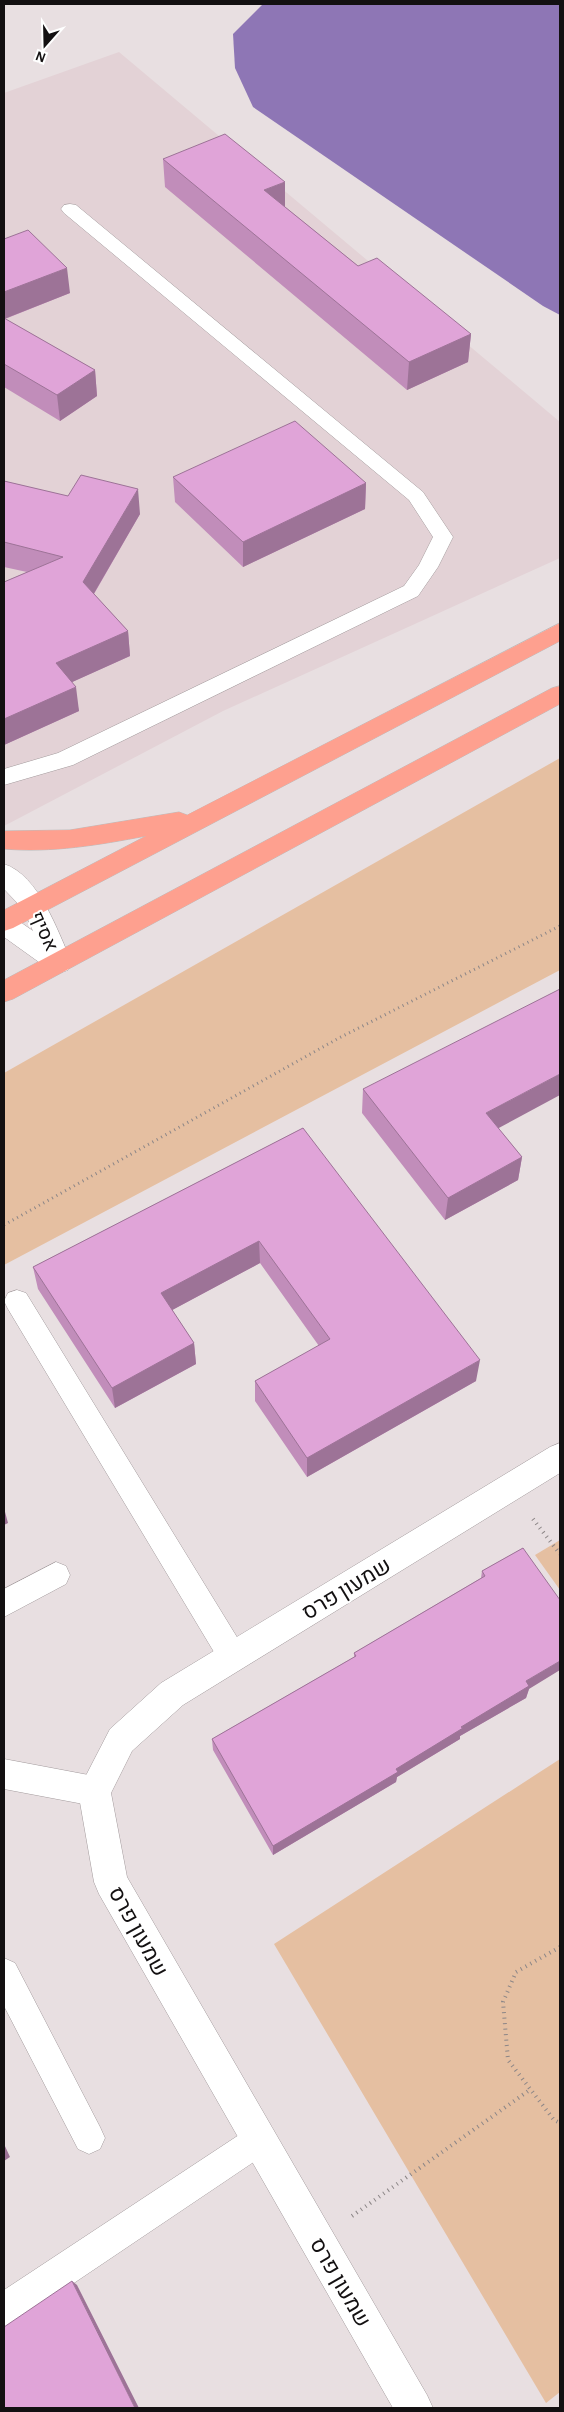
<svg xmlns="http://www.w3.org/2000/svg" width="564" height="2412" font-family="'Alegreya Sans',Heebo,sans-serif">
<style>
.built{fill:#e3d2d6}
.green{fill:#e5bfa1}
.water{fill:#8e76b5}
.lines{fill:none;stroke-linecap:round;stroke-linejoin:round}
.lane-casing{stroke:#a39b9d;stroke-width:1}
.street-casing{stroke:#a39b9d;stroke-width:1}
.highway-casing{stroke:#bdbcbc;stroke-width:1}
.path-far1{stroke:#8c8687;stroke-width:3;stroke-dasharray:1 4;stroke-linecap:butt}
.path{stroke:#8c8687;stroke-width:4;stroke-dasharray:1 4.5;stroke-linecap:butt}
.lane{fill:#fff;fill-rule:evenodd}
.street{fill:#fff;fill-rule:evenodd}
.highway{fill:#fea08f;fill-rule:evenodd}
.wall{fill:#c18dba}
.shaded-wall{fill:#9d7397}
.building{fill:#e0a4d8;stroke:#9d7397}
.labels{text-anchor:middle;stroke-width:4;stroke-linejoin:round;paint-order:stroke}
.street-label{font-size:19px;fill:#131011;stroke:#fff}
.near-street-label{font-size:22px;fill:#131011;stroke:#fff}
</style>
<rect width="100%" height="100%" fill="#e8dfe1"/>
<path class="built" d="M119,52L560,422V558L223,711L4,826V93Z"/>
<path class="green" d="M560,758V970L4,1265V1073Z
M560,1540V1590L535,1555Z
M560,1759V2392L546,2403L274,1944Z"/>
<path class="water" d="M263,4H560V315L543,306L253,107L235,68L233,34Z"/>
<g class="lines">
<defs>
<path id="lane" d="M70,204L76,205L423,492L453,537L438,567L418,596L73,765L4,785V769L58,753L404,586L419,565L433,537L409,500L64,213L61,209L64,205Z
M17,1290L26,1293L243,1647L247,1657L243,1667L233,1671L223,1667L8,1309L4,1301L8,1293Z
M56,1562L66,1566L70,1575L66,1584L4,1617V1589Z
M4,1759L94,1776L104,1781L109,1791L104,1801L94,1806L4,1789Z
M4,1958L15,1963L100,2127L105,2138L100,2149L89,2154L78,2149L4,2006Z
M259,2124L270,2129L275,2140L270,2151L16,2322L4,2327V2290L248,2129Z"/>
<path id="street" d="M4,864C39,875 58,932 72,963L68,970L59,973L50,970L4,937V914L13,917L33,931L24,910L4,889Z
M560,1443V1473L183,1705L132,1751L111,1793L127,1877L427,2395L433,2408H393L99,1894L94,1882L78,1791L110,1729L161,1683L550,1447Z"/>
<path id="highway" d="M560,623V641L13,928L4,931V910L146,836C99,845 52,853 4,849V831L70,830L179,812L187,815Z
M560,686V704L13,999L4,1002V980L552,688Z"/>
</defs>
<use href="#lane" class="lane-casing"/>
<use href="#street" class="street-casing"/>
<use href="#highway" class="highway-casing"/>
<path class="path-far1" d="M4,1225L339,1038L560,926"/>
<path class="path" d="M533,1519L560,1554
M560,1947L516,1972L503,2002L508,2060L554,2120L560,2123
M352,2216L531,2089"/>
<use href="#lane" class="lane"/>
<use href="#street" class="street"/>
<use href="#highway" class="highway"/>
</g>
<path class="wall" d="M163,159L285,207L358,266L471,334L468,362L407,390L165,187Z
M4,239L70,293L5,319L95,370L97,396L60,421L4,387Z
M173,477L366,483L365,509L243,567L175,502Z
M4,481L140,514L94,594L128,631L130,656L72,682L79,711L4,745V582L27,572L4,567Z
M363,1089L498,1128L522,1157L518,1180L445,1220L362,1113Z
M303,1128L476,1381L307,1477L255,1401V1381L319,1346L260,1263L172,1310L194,1343L196,1364L115,1408L38,1289L33,1267Z
M523,1548L529,1689L526,1698L460,1736V1739L397,1777L396,1782L273,1855L213,1750L212,1739L354,1657V1653L481,1578L482,1571Z"/>
<path class="shaded-wall" d="M285,182V210L264,190Z
M67,268L70,293L4,319V292Z
M471,334L468,362L407,390L409,362Z
M95,370L97,396L60,421L57,395Z
M366,483L365,509L243,567V542Z
M138,489L140,514L86,607L83,582Z
M128,631L130,656L59,688L56,663Z
M76,687L79,711L4,745V719Z
M560,1074V1095L482,1137L486,1113Z
M522,1157L518,1180L445,1220L448,1198Z
M259,1241L260,1263L163,1315L161,1293Z
M194,1343L196,1364L115,1408L112,1388Z
M480,1360L476,1381L307,1477V1458Z
M4,1508L8,1523L4,1525Z
M560,1661V1670L529,1689L526,1698L460,1736V1739L397,1777L396,1782L273,1855V1846L396,1769L461,1727L526,1681Z
M4,2144L10,2157L4,2161Z
M72,2281L77,2285L139,2408H135Z"/>
<path class="building" d="M225,134L285,182L264,190L358,266L377,258L471,334L409,362L163,159Z
M28,230L67,268L4,292V239Z
M4,318L95,370L57,395L4,364Z
M295,421L366,483L243,542L173,477Z
M81,475L138,489L83,582L128,631L56,663L76,687L4,719V582L63,557L4,542V481L68,496Z
M560,989V1074L486,1113L522,1157L448,1198L363,1089Z
M303,1128L480,1360L307,1458L255,1381L330,1339L259,1241L161,1293L194,1343L112,1388L33,1267Z
M523,1548L560,1600V1661L526,1681L529,1686L461,1727L463,1728L396,1769L398,1772L273,1846L212,1739L356,1656L354,1653L485,1576L482,1571Z
M72,2281L135,2408H4V2327Z"/>
<g class="labels">
<g class="street-label">
<text transform="translate(45 931) rotate(66)" y="7">אסיף</text>
</g>
<g class="near-street-label">
<text transform="translate(346 1588) rotate(-31)" y="8">שמעון פרס</text>
<text transform="translate(139 1931) rotate(61)" y="8">שמעון פרס</text>
<text transform="translate(341 2282) rotate(60)" y="8">שמעון פרס</text>
</g>
</g>
<rect width="564" height="2412" fill="none" stroke="#131011" stroke-width="10"/>
<g transform="translate(45 45) rotate(200)" stroke="#ffffff" stroke-width="4" paint-order="stroke">
<path d="M0-4L9 19L0 12L-9 19Z" fill="#131011"/>
<text y="-8" font-size="14" font-weight="bold" text-anchor="middle" fill="#131011">N</text>
</g>
</svg>
